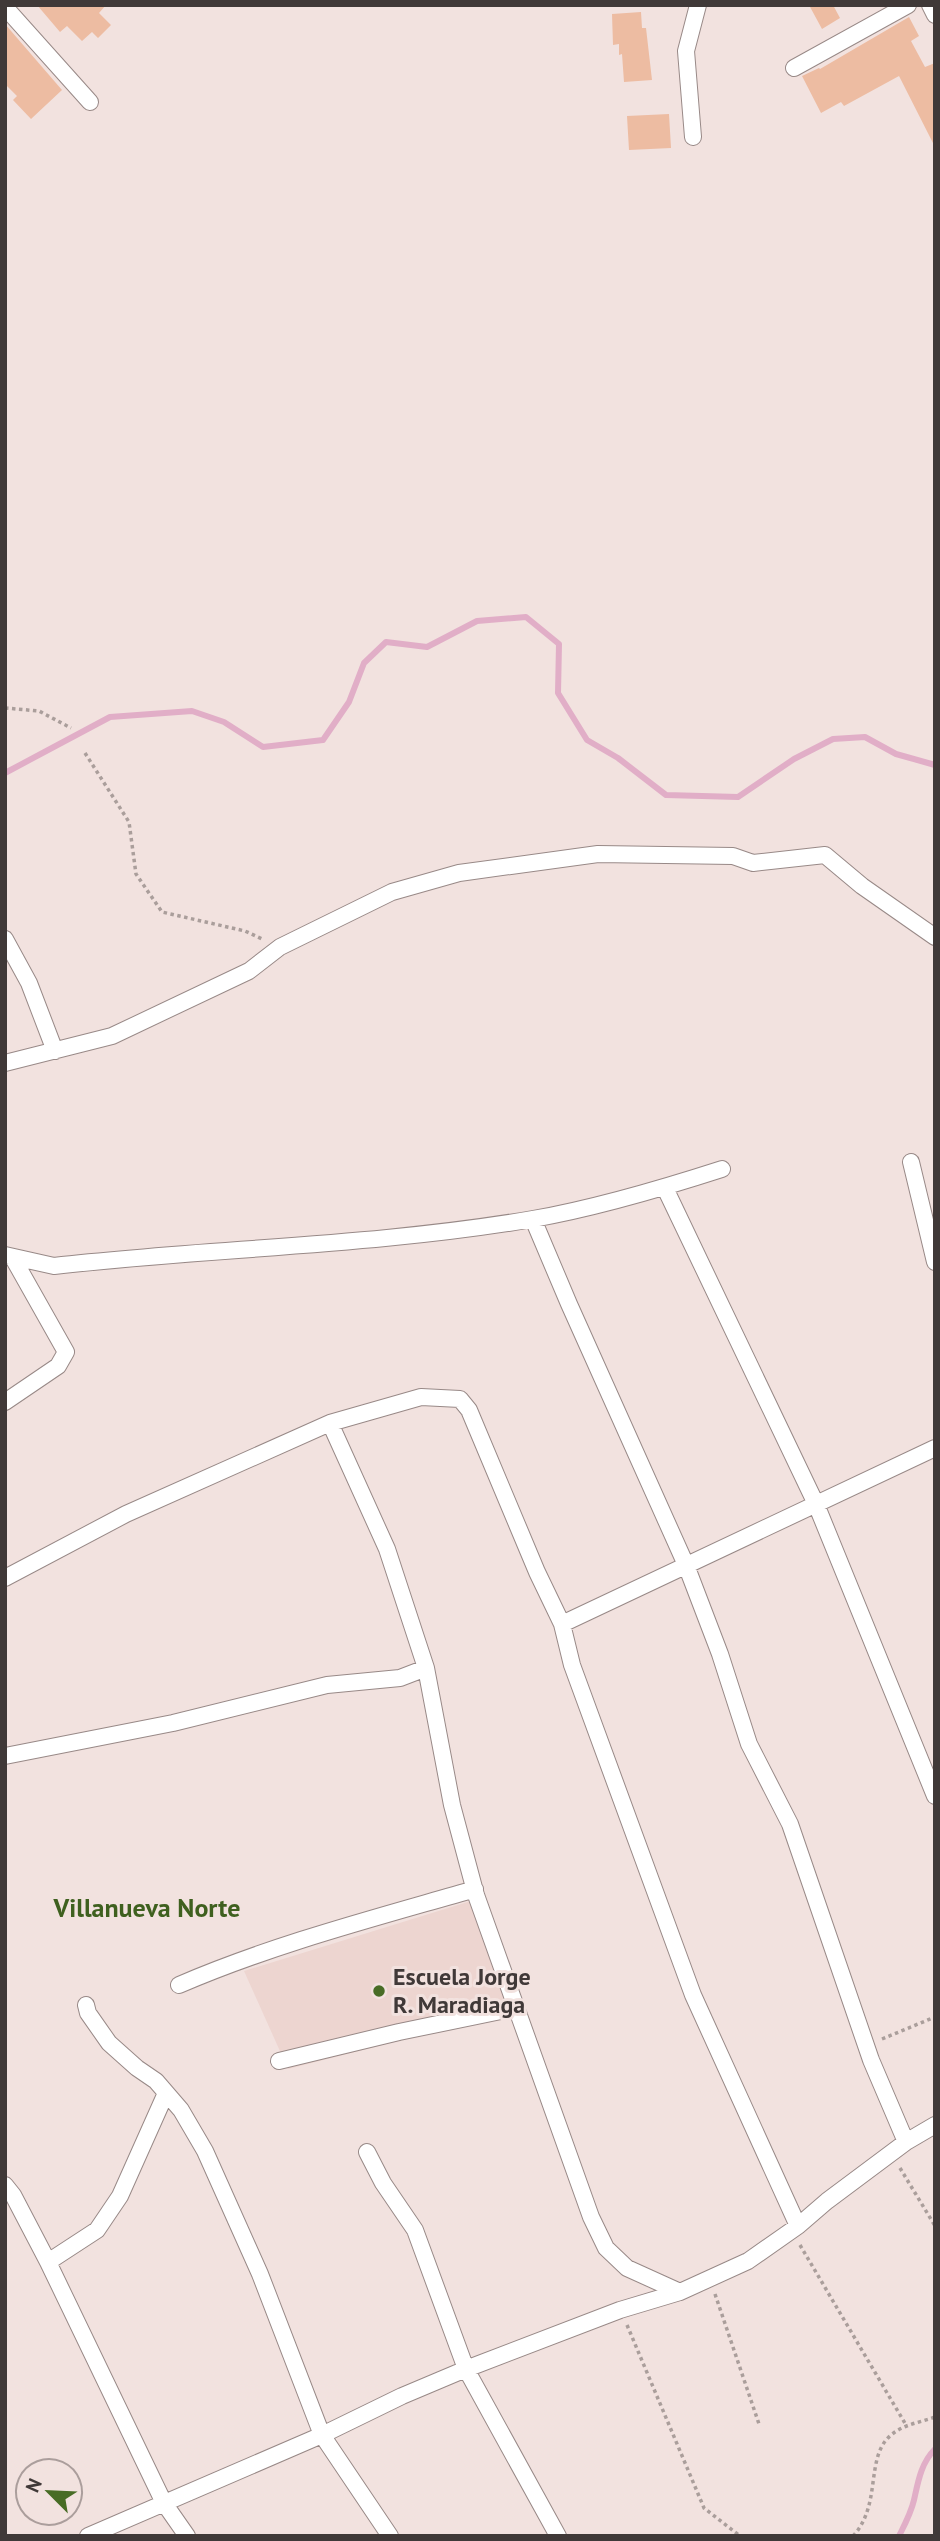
<svg xmlns="http://www.w3.org/2000/svg" width="940" height="2541" font-family="'PT Sans',sans-serif">
<style>
.built{fill:#edd5d0}
.lines{fill:none;stroke-linecap:round;stroke-linejoin:round}
.stream{stroke:#e1aec7;stroke-width:6}
.building{fill:#edbca2}
.minor-casing{stroke:#988987;stroke-width:18}
.path{stroke:#aa9e9b;stroke-width:3.5;stroke-dasharray:3.5 3.5;stroke-linecap:butt}
.minor{stroke:#fff;stroke-width:16}
.poi-dot{fill:#486c25;stroke:#f2e2df;stroke-width:2.5}
.labels{text-anchor:middle;stroke-width:6;stroke-linejoin:round;paint-order:stroke}
.poi-label{font-size:24px;font-weight:bold;fill:#403938;stroke:#f2e2df;text-anchor:start}
.neighbourhood-label{font-size:26px;font-weight:bold;fill:#3f601f;stroke:#f2e2df}
</style>
<rect width="100%" height="100%" fill="#f2e2df"/>
<path class="built" d="M474,1900L512,2012L288,2069L244,1971Z"/>
<g class="lines">
<path class="stream" d="M5,773L110,717L192,711L224,722L263,747L323,740L349,702L364,663L386,642L427,647L477,621L526,617L559,644L558,693L587,740L618,758L666,795L738,797L794,759L833,739L865,737L896,754L935,765
M899,2536C905,2524 911,2513 914,2500C918,2482 921,2463 935,2449"/>
</g>
<path class="building" d="M37,5H106L99,13L111,25L98,38L92,32L82,41L67,26L60,32Z
M809,5H833L840,18L822,29Z
M641,12L642,28H646L652,80L624,82L622,54L619,55V44L613,45L612,14Z
M909,17L919,36L911,41L925,67L935,63V147L899,76L844,106L841,102L821,113L802,76L819,68L820,69Z
M5,24L62,90L31,119L13,100L17,96L5,84Z
M669,114L671,148L629,150L627,116Z"/>
<g class="lines">
<defs>
<path id="minor" d="M930,5L935,15
M5,7L90,102
M794,68L908,5
M693,137L686,51L698,5
M5,939L29,983L55,1051
M5,1063L112,1036L249,971L280,947L392,892L459,873L598,854L733,856L753,863L825,855L862,886L935,937
M911,1162L935,1262
M665,1188L816,1504L935,1796
M533,1219L569,1304L686,1565L720,1654L749,1744L790,1824L871,2060L906,2142
M5,1255L54,1266C213,1248 374,1246 533,1219C596,1208 660,1189 722,1169
M5,1402L58,1366L66,1352L13,1258
M330,1423L387,1549L426,1668L452,1805L476,1895L591,2217L606,2248L627,2268L680,2292
M5,1578L126,1514L330,1423L421,1397L460,1399L469,1410L537,1572L562,1624L572,1665L693,1995L798,2226
M562,1624L935,1448
M5,1756L173,1723L327,1685L400,1678L426,1668
M179,1985C274,1944 375,1918 475,1889
M86,2005L88,2013L109,2043L137,2068L156,2081L181,2110L205,2151L260,2274L322,2435L390,2536
M279,2061L399,2032L515,2008
M367,2152L383,2183L415,2230L466,2369L558,2536
M5,2185L13,2195L48,2262L164,2503L187,2536
M48,2262L97,2230L120,2196L166,2093
M88,2536L322,2435L402,2396L466,2369L620,2310L680,2292L748,2261L798,2226L827,2201L906,2142L935,2125"/>
</defs>
<use href="#minor" class="minor-casing"/>
<path class="path" d="M5,708L39,711L71,728
M85,753L129,822L136,874L162,912L245,931L262,939
M882,2039L935,2017
M900,2168L935,2226
M800,2245L906,2425
M715,2294L759,2424
M627,2325L704,2508L740,2536
M853,2536C882,2505 865,2458 890,2436C903,2424 919,2423 935,2417"/>
<use href="#minor" class="minor"/>
</g>
<circle class="poi-dot" cx="379" cy="1991" r="7"/>
<g class="labels">
<g class="poi-label">
<text x="393" y="1985">Escuela Jorge<tspan x="393" dy="28">R. Maradiaga</tspan></text>
</g>
<g class="neighbourhood-label">
<text x="147" y="1917">Villanueva Norte</text>
</g>
</g>
<rect width="940" height="2541" fill="none" stroke="#403938" stroke-width="14"/>
<g transform="translate(49 2492) rotate(294)"><circle r="33" fill="#f2e2df" stroke="#ab9e9c" stroke-width="2"/>
<path d="M0-5L12 26L0 18L-12 26Z" fill="#486c25"/>
<text y="-10" font-size="19" font-weight="bold" text-anchor="middle" fill="#403938">N</text>
</g>
</svg>
